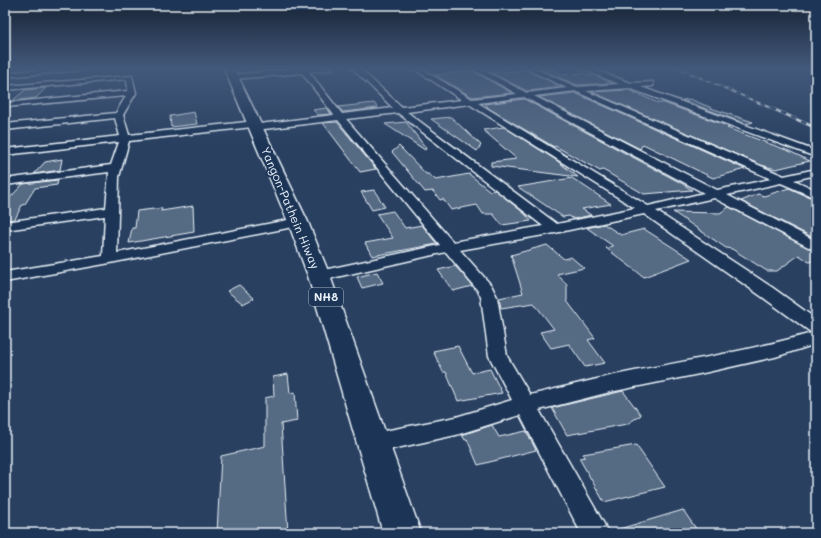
<svg xmlns="http://www.w3.org/2000/svg" width="821" height="538" font-family="Mali,sans-serif">
<style>
.building{fill:#556a83;stroke:#e8f1f8}
.lines{fill:none;stroke-linecap:round;stroke-linejoin:round}
.minor-casing{stroke:#e8f1f8;stroke-width:3}
.highway-casing{stroke:#e8f1f8;stroke-width:3}
.minor{fill:#1d3557;fill-rule:evenodd}
.highway{fill:#1d3557;fill-rule:evenodd}
.rail-far1-casing{stroke:#e8f1f8;stroke-width:2}
.rail-casing{stroke:#e8f1f8;stroke-width:3}
.rail-far1{stroke:#1d3557;stroke-width:1.5;stroke-dasharray:4.5;stroke-linecap:butt}
.rail{stroke:#1d3557;stroke-width:2;stroke-dasharray:5.5;stroke-linecap:butt}
.labels{text-anchor:middle;stroke-width:4;stroke-linejoin:round;paint-order:stroke}
.shield{fill:#1d3557;stroke:#abb9c8;stroke-width:1}
.shield-label{font-size:11px;font-weight:bold;fill:#e8f1f8}
.street-label{font-size:12px;fill:#e8f1f8;stroke:#1d3557}
</style>
<rect width="100%" height="100%" fill="#294061"/>
<filter id="ink" filterUnits="userSpaceOnUse"><feTurbulence type="fractalNoise" baseFrequency=".025" numOctaves="2"/><feDisplacementMap in="SourceGraphic" scale="8" xChannelSelector="R" yChannelSelector="G"/><feConvolveMatrix kernelMatrix="1 2 1 2 8 2 1 2 1" color-interpolation-filters="sRGB"/></filter>
<g filter="url(#ink)">
<path class="building" d="M540,69H550L564,75L583,73L589,76L594,75L613,83L577,85Z
M526,70L562,87L527,91L491,73Z
M470,71L478,74L512,93L472,97L435,75Z
M46,88L36,98L12,101L25,90Z
M629,90L658,103H664L730,127L727,128L789,151L810,161L776,169L761,165L592,92Z
M575,93L745,169L713,178L643,144L640,149L539,97Z
M524,99L683,184L692,190L644,194L603,170L600,171L555,146L554,147L490,109L485,104Z
M690,99L712,108H711L753,122L746,124L682,100Z
M374,103L378,108L343,112L338,107Z
M327,108L331,114L318,115L313,110Z
M194,112L197,124L171,127L170,116Z
M451,117L481,145L477,151L431,119Z
M337,122L376,169L360,172L323,123Z
M406,122L426,148L425,150L385,124Z
M504,127L556,160L578,177L491,166V162L517,159L483,130Z
M399,146L426,174H428L436,180L469,174L490,191L495,190L524,213L531,221L502,225L493,214H483L477,205L451,210L443,199L440,200L433,191L425,192L392,152Z
M62,159L60,170L34,174L45,162Z
M572,178L611,204L582,209L591,215L574,219L569,216L563,217L518,187Z
M58,180L57,185L35,188L25,204L22,205L15,219L5,220V203L23,184Z
M789,188L816,200V239L741,201L758,194L764,196Z
M374,190L385,207L372,210L361,192Z
M193,206L194,232L129,243L132,228H135L137,211L162,208L161,211Z
M729,207L816,252V260L809,262L799,255L777,271H767L732,249L726,248L673,212L720,213Z
M393,211L405,228L422,225L437,244L372,256L365,243L393,238L377,214Z
M604,224L621,235L644,229L691,259L644,277L606,248L613,246L587,228Z
M547,245L564,259L571,257L584,268L557,274L567,285V301L595,338L588,340L605,363L585,367L569,344L551,348L540,332L554,329L534,303L501,308L499,298L523,293L511,255Z
M455,266L466,278L472,286L453,291L438,270Z
M377,272L383,283L362,288L357,277Z
M239,285L254,298L243,304L227,291Z
M458,346L472,373L490,369L502,393L458,401L446,372H443L433,351Z
M288,374L290,393L295,392L297,421L281,424L288,533H217L221,456L265,446V398L274,396L273,377Z
M623,391L641,415L627,424L567,435L552,408Z
M492,425L499,437L526,431L536,450L478,465L467,439L465,440L462,435Z
M636,445L665,487L604,502L579,458L585,457L583,454Z
M683,510L699,533H616V530Z"/>
<g class="lines">
<defs>
<path id="minor" d="M63,68H86L83,70L5,77V73Z
M299,68H333L330,70L309,72L342,114L393,108L352,68H359L402,107L462,100L413,68H420L472,99L517,94L471,68H479L527,93L567,88L525,68H533L577,87L619,84L580,68H589L631,83L653,82V86L641,87L816,151V157L629,88L586,91L784,176L816,169V175L794,180L816,190V198L781,183L727,195L816,241V251L714,198L656,211L773,288L816,319V344L775,357L699,374L610,392L539,410L604,524L608,533H581L520,415L456,435L374,453L366,450L363,443L366,436L374,433L456,417L512,400L489,356L481,297L478,291L446,252L319,281L314,279L311,276L314,273L319,271L440,245L338,120L256,130L252,127L129,141L119,177L117,253L298,218L303,219L305,222L303,225L110,263L5,282V272L103,256L105,216L5,230V222L106,208L109,172L5,185V179L111,165L119,142L5,155V149L120,136L115,118L5,130V124L116,113L126,96L5,107V103L128,91L127,79L5,90V86L132,76L136,93L123,115L129,135L255,121L259,124L334,115L302,73L234,79L230,77L234,75ZM575,91L771,179L717,190L534,96ZM524,97L704,193L648,206L478,103ZM469,104L635,208L557,224L407,112ZM398,113L543,226L453,242L346,119ZM644,214L761,296L812,333C745,352 677,362 610,376C583,382 557,389 530,395L507,356L497,297L491,285L460,250L555,233Z"/>
<path id="highway" d="M224,68H234L308,222L330,276L421,533H383L308,276L288,222Z"/>
</defs>
<use href="#minor" class="minor-casing"/>
<use href="#highway" class="highway-casing"/>
<use href="#minor" class="minor"/>
<use href="#highway" class="highway"/>
<defs>
<path id="rail-far1" d="M678,68L773,109"/>
<path id="rail" d="M771,108L816,128"/>
</defs>
<use href="#rail-far1" class="rail-far1-casing"/>
<use href="#rail" class="rail-casing"/>
<use href="#rail-far1" class="rail-far1"/>
<use href="#rail" class="rail"/>
</g>
</g>
<linearGradient id="sky" x2="0" y2="1"><stop stop-color="#172335"/><stop offset="0.48" stop-color="#43597b"/><stop offset="1" stop-color="#43597b" stop-opacity="0"/></linearGradient>
<rect width="821" height="143" fill="url(#sky)"/>
<g class="labels">
<rect class="shield" x="309" y="288" width="34" height="18" rx="3"/>
<g class="shield-label">
<text x="326" y="301">NH8</text>
</g>
<g class="street-label">
<text transform="translate(290 208) rotate(67)" y="4">Yangon-Pathein Hiway</text>
</g>
</g>
<rect width="821" height="538" fill="none" stroke="#1d3557" stroke-width="20"/>
<rect x="10" y="10" width="801" height="518" fill="none" stroke="#e8f1f8" stroke-width="1.5" filter="url(#ink)"/>
</svg>
